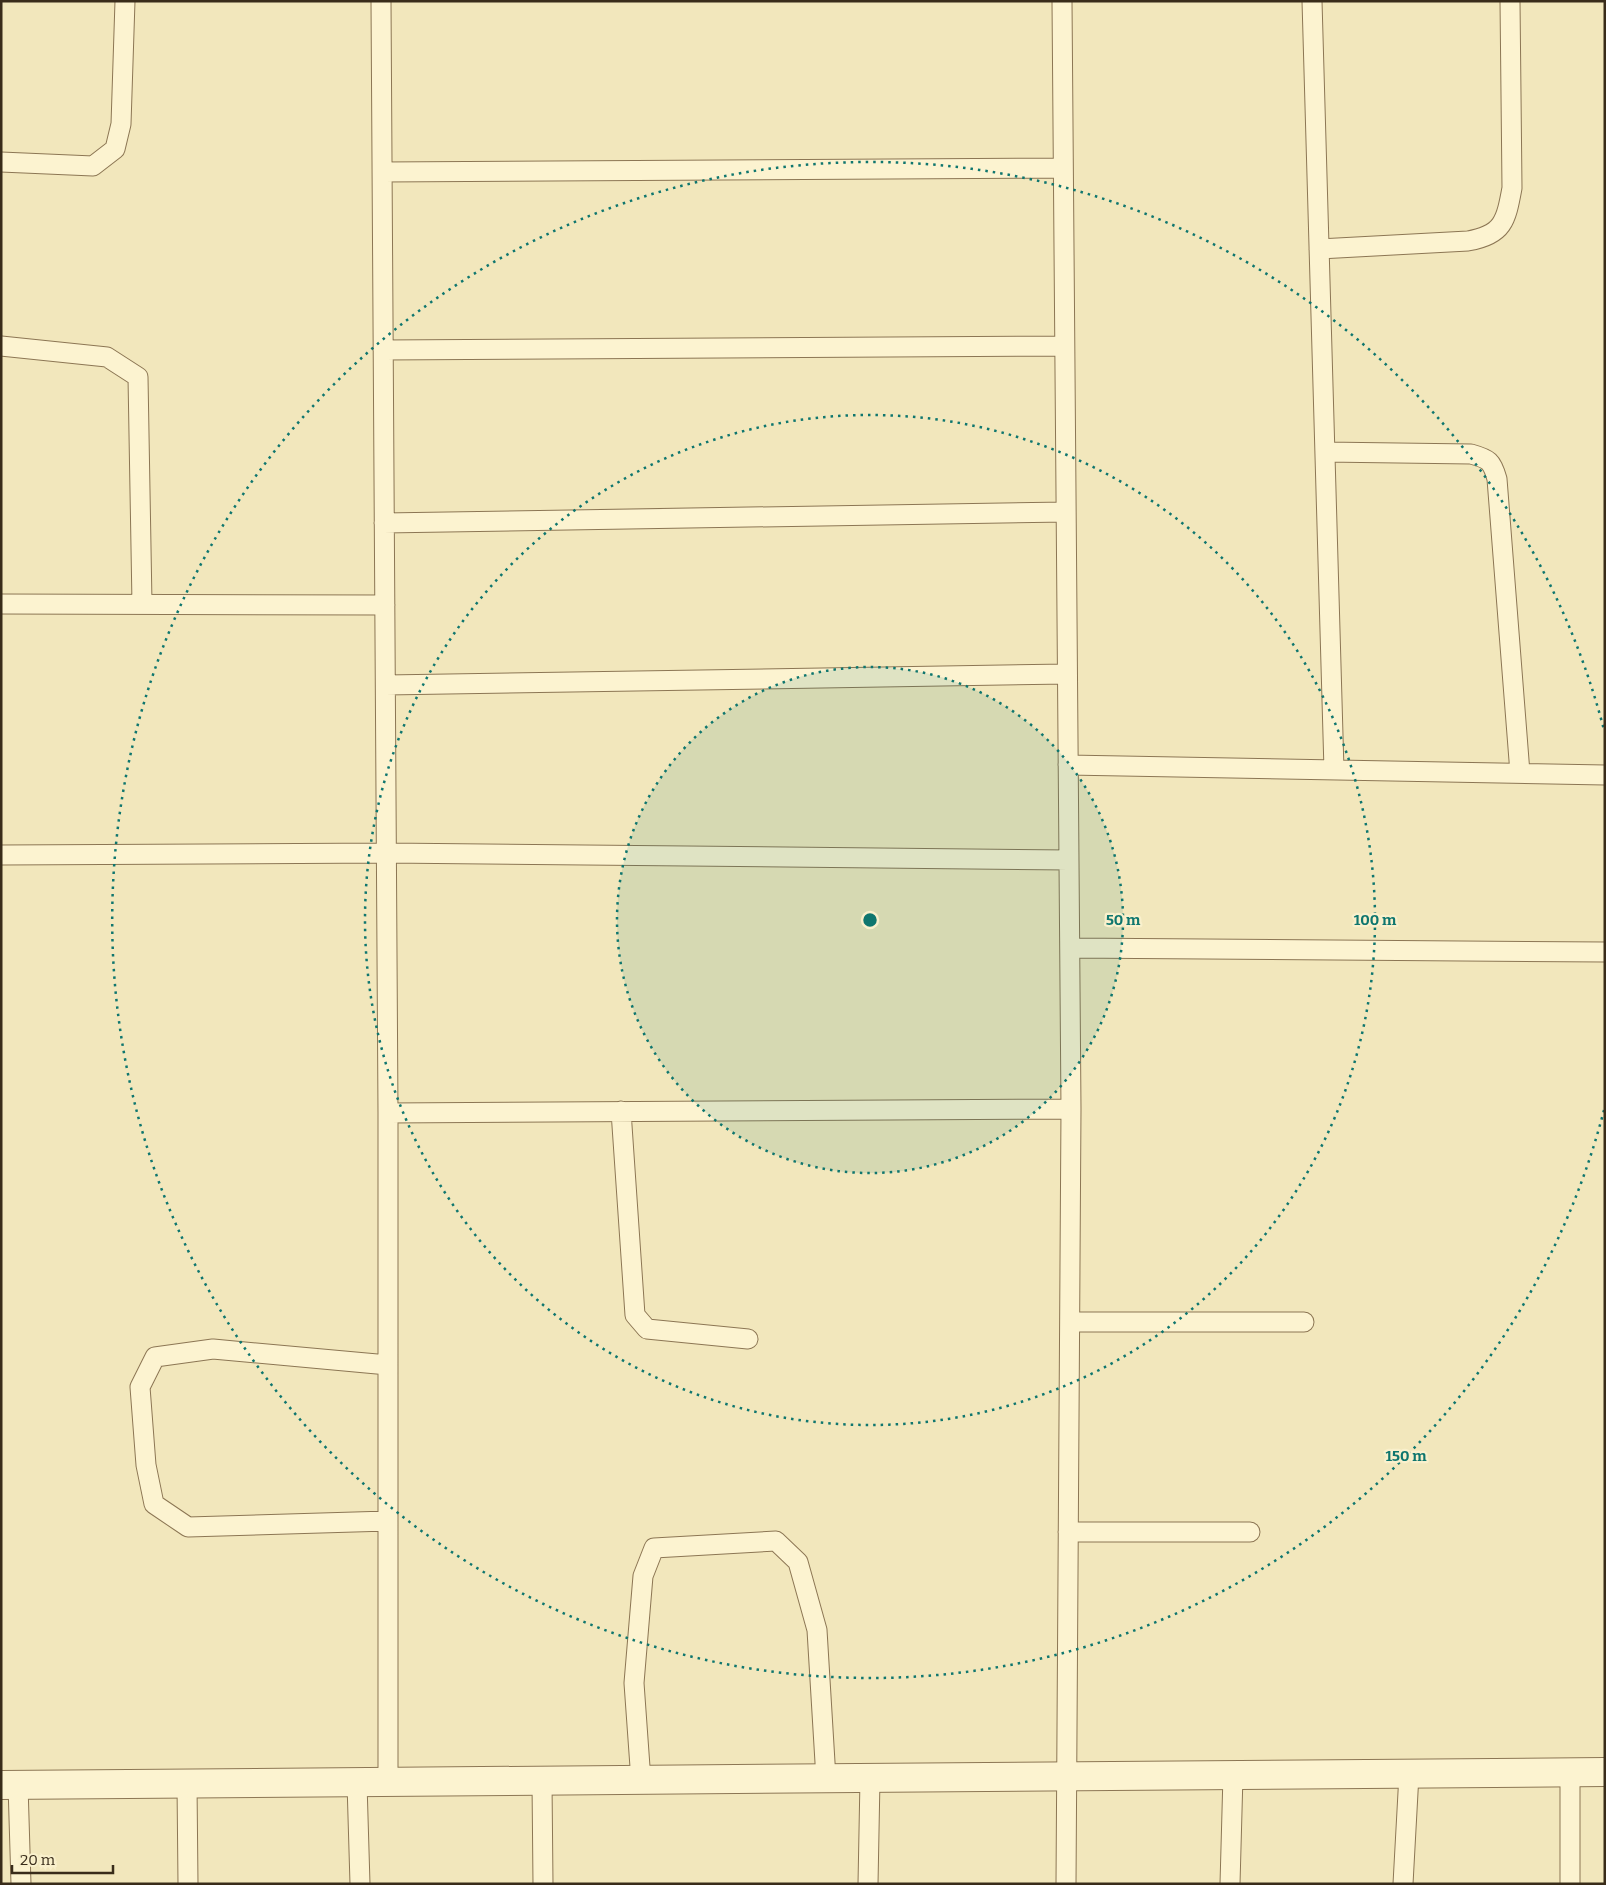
<svg xmlns="http://www.w3.org/2000/svg" width="1606" height="1885" font-family="Bitter,serif">
<style>
.lines{fill:none;stroke-linecap:round;stroke-linejoin:round}
.service-casing{stroke:#8c7654;stroke-width:21}
.minor-casing{stroke:#8c7654;stroke-width:30}
.service{stroke:#fcf3d0;stroke-width:19}
.minor{stroke:#fcf3d0;stroke-width:28}
.ring{fill:none;stroke:#0f766e;stroke-width:2.5;stroke-dasharray:2.5 5}
.centre{fill:#0f766e;stroke:#f9f0cc;stroke-width:2.5}
.ring-label{font-size:15px;text-anchor:middle;font-weight:bold;fill:#0f766e;stroke:#f9f0cc;stroke-width:4.5;stroke-linejoin:round;paint-order:stroke}
</style>
<rect width="100%" height="100%" fill="#f2e7bc"/>
<g class="lines">
<defs>
<path id="service" d="M381,1L388,1113V1783
M1062,1L1071,1109L1066,1884
M1312,1L1334,770
M1,162L93,166L115,149L121,124L125,1
M382,172L1063,168
M1319,249L1468,241C1503,235 1506,221 1512,188L1510,1
M1,346L107,357L138,377L142,604
M383,350L1064,346
M1325,452L1471,454C1489,459 1492,461 1497,479L1520,773
M384,523L1066,512
M1,604L385,605
M386,685L1067,674
M1068,765L1605,775
M1,855L387,853L1069,860
M1070,948L1605,952
M621,1111L635,1315L647,1329L748,1339
M388,1113L1071,1109
M1070,1322H1304
M388,1521L188,1527L154,1504L146,1465L140,1387L155,1357L213,1349L388,1365
M1068,1532H1250
M1570,1772V1884
M641,1781L634,1683L643,1576L654,1548L776,1541L798,1562L817,1630L826,1779
M542,1782L543,1884
M357,1783L360,1884
M187,1784L188,1884
M18,1785L21,1884
M868,1884L870,1779
M1230,1884L1233,1775
M1403,1884L1409,1774"/>
<path id="minor" d="M1,1785L1605,1772"/>
</defs>
<use href="#service" class="service-casing"/>
<use href="#minor" class="minor-casing"/>
<use href="#service" class="service"/>
<use href="#minor" class="minor"/>
</g>
<circle cx="870" cy="920" r="253" fill="#0f766e" fill-opacity=".12"/>
<g class="ring">
<circle cx="870" cy="920" r="253"/>
<circle cx="870" cy="920" r="505"/>
<path d="M1604 1110A758 758 0 1 1 1604 730"/>
</g>
<circle cx="870" cy="920" r="8" class="centre"/>
<g class="ring-label">
<text x="1123" y="925">50 m</text>
<text x="1375" y="925">100 m</text>
<text x="1406" y="1461">150 m</text>
</g>
<rect width="1606" height="1885" fill="none" stroke="#392c1a" stroke-width="5"/>
<path d="M12 1865v8h101v-8" fill="none" stroke="#392c1a" stroke-width="2.5"/>
<text x="20" y="1865" font-size="15" fill="#392c1a" stroke="#f9f0cc" stroke-width="4" paint-order="stroke">20 m</text>
</svg>
